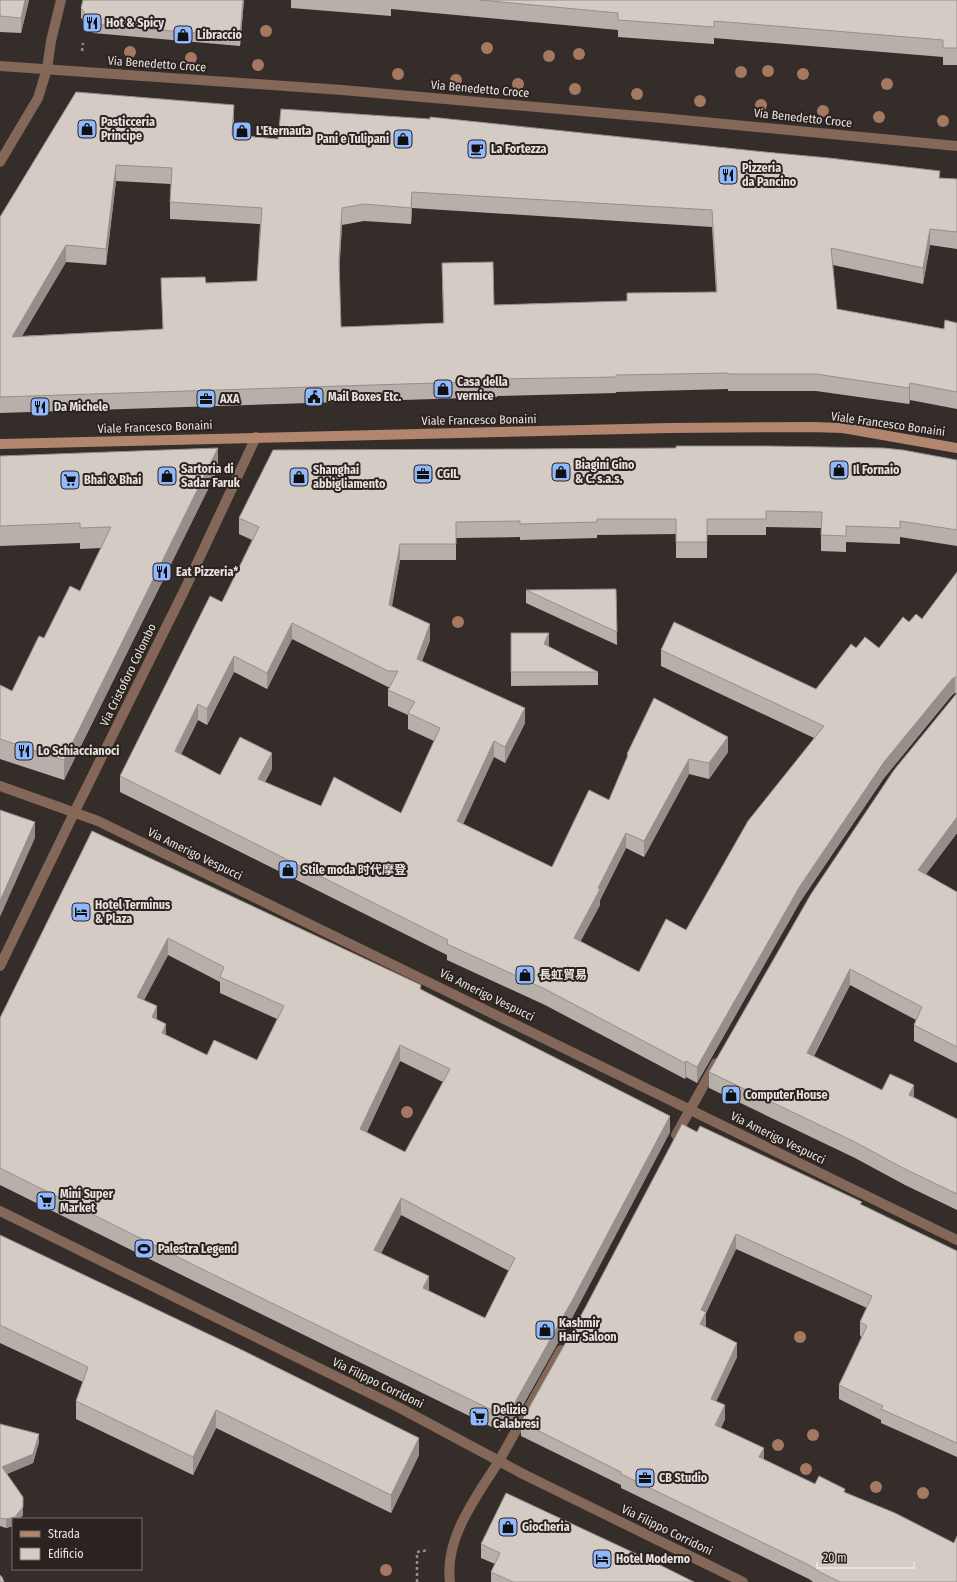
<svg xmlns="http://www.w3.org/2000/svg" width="957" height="1582" font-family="'Fira Sans Condensed','Noto Sans SC',sans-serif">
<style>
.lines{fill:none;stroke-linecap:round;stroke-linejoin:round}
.path{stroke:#948e8b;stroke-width:2.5;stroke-dasharray:3 3;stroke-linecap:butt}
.minor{stroke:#836758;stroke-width:10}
.tertiary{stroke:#836758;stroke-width:10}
.secondary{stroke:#b2866e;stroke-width:10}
.tree{fill:#a47861}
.wall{fill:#b7afa9;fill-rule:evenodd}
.shaded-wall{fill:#958e8a}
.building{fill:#d5cbc5;stroke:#958e8a;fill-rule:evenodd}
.labels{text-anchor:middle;stroke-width:4;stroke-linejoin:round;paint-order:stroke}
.poi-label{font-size:12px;font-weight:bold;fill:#e8e2e0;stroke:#2b231f;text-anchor:start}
.street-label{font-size:12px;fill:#e8e2e0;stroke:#2b231f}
</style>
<rect width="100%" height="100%" fill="#352d29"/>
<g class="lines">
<path class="path" d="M82,51L83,43
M417,1582V1552L429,1550"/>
<path class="minor" d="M0,162L38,98L47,69L51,41L61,0
M0,786L98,821L957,1240
M0,966L75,811L184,591L256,437
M676,1135L716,1063
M561,1350L499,1461L523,1474L743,1582"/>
<path class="tertiary" d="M0,66L342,90L662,118L957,146
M0,1211L400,1408L499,1461C477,1496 444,1538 450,1582"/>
<path class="secondary" d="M0,444L669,428L811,427L843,428L957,448"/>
</g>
<g class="tree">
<circle cx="266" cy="31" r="6"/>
<circle cx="487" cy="48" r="6"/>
<circle cx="130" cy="52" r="6"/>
<circle cx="579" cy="54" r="6"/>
<circle cx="549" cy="56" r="6"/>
<circle cx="191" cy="58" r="6"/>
<circle cx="258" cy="65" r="6"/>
<circle cx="768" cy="71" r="6"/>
<circle cx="741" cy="72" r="6"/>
<circle cx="398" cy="74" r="6"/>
<circle cx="803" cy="74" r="6"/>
<circle cx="456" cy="80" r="6"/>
<circle cx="518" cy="84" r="6"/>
<circle cx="887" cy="84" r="6"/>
<circle cx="575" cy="89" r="6"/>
<circle cx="637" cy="94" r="6"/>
<circle cx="700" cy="101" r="6"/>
<circle cx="761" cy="105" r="6"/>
<circle cx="823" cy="111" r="6"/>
<circle cx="879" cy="117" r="6"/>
<circle cx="943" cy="121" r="6"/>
<circle cx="458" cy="622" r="6"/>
<circle cx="407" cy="1112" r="6"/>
<circle cx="800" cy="1337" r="6"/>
<circle cx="813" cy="1435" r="6"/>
<circle cx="778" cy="1445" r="6"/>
<circle cx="806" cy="1469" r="6"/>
<circle cx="876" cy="1487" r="6"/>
<circle cx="923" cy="1493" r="6"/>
<circle cx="386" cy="1570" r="6"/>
</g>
<path class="wall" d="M0,0H29L21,33L0,32Z
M83,0H244L240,46L93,33L81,18V8Z
M291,0H957V65H943V57L714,38V44L618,37V30L391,9V16L291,8Z
M76,92L234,122L233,135L278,139L957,179V249L930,245L923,284L833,265L837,309L944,329L957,323V409L910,400L909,404L816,391H728V389L616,392V393L497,396V397L0,413V217ZM116,181L171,184L170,202V219L260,224L257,281L206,283L161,278L163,329L22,336L66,262L106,265ZM412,208L712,227L716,292L627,301L494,305L442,263L443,323L341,327L339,271L342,225L364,221L411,224Z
M0,456L218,469L64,780L0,759V685L12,691L44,638L80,591L101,548L80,549V543L0,546Z
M957,460V546L900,537V544L846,542V552L821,551V528L766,527V535H707V558H676V534L597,535V538L520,540V537L456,538V560H400L392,606L430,640L422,661L525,723L505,763L494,757L463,824L552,867L609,800L627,758V754L728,752L709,779L689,774L644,857L626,848L600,900V905L580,941L639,972L686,930L814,738L661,666V650L816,689L856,648H879L909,622L922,619L957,572V693H955L952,695L884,778L800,902L697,1083L686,1077L685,1079L545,1005L447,960V955L120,792V776L222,602L252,540L239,534V518ZM292,639L388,687H390L388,690V706L408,715V729L434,741L401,813L321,806L265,782L272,769L220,775L181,754L198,720L207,725L234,672L267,689Z
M616,589L617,645L526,603V590Z
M511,633L549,646V647L598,672V685L511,686Z
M957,693V833L926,874L957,892V1063L914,1041V1025L916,1020L850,985L814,1056L882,1090L914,1098L957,1119V1210L905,1185L855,1158L709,1088V1072Z
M92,831L421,989L670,1132L573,1316L509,1430L502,1426L500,1431L206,1287L0,1185V1018ZM168,955L220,982V993L277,1019L257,1060L207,1055L166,1035L144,1000ZM400,1061L443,1082L405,1152L367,1132ZM401,1215L509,1271L485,1318L429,1291L381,1253Z
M697,1132L862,1205L957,1251V1457L881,1423V1420L839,1399V1385L862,1337L860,1336V1322L867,1308L736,1249L706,1313V1327L737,1357L716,1401L725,1419L721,1428L764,1460L815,1484L845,1492L957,1582H813L809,1579L621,1488V1485L521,1436V1422Z
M0,1235L419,1455L391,1513L216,1428L193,1475L76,1419V1401L83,1382L0,1343Z
M0,1424L39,1442L33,1463L7,1474L23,1515L20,1519H13V1526L6,1528L0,1526Z
M481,1544L694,1582H491V1572L495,1564L481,1558Z"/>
<path class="shaded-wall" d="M25,0H29L21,33V18Z
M243,0H244L240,46V37Z
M234,105V122L232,151V135Z
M116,165V181L106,265V249Z
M412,192V208L411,224V208Z
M342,208V225L339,276V260Z
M930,229V245L923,284V268Z
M66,245V262L12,353V337Z
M910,383V400L909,404V388Z
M218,448V469L64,780V760Z
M400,544V560L389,620V605Z
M292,623V639L267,689V673Z
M430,624V640L417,675V659Z
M549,633V646L544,657V644Z
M234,656V672L207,725V709Z
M955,677V693L952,695L884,778L800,902L697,1083V1067L800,886L884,762L952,679Z
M198,704V720L175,767V751Z
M525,708V723L505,763V747Z
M728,737V752L709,779V763Z
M494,741V757L457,837V821Z
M272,753V769L258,795V779Z
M689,759V774L644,857V841Z
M957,817V833L918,885V870Z
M35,822V838L0,917V901Z
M626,833V848L600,900V905L574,954V938L598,888Z
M168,938V955L137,1013V997Z
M850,969V985L807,1068V1053Z
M157,1006V1022L152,1017Z
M166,1024V1041L162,1033Z
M400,1045V1061L360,1146V1129Z
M686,1061V1077L685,1079V1063Z
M914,1085V1101L909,1095Z
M670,1116V1132L573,1316L509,1430V1413Z
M401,1198V1215L374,1267V1250Z
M736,1234V1249L706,1313V1327L700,1338V1324L701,1310Z
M429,1276V1293L423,1288Z
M737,1343V1357L711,1413V1399Z
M725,1405V1419L715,1439V1425Z
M216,1410V1428L193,1475V1457Z
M502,1410V1426L500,1431V1414Z
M39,1434V1442L33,1463L2,1476V1467Z
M419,1438V1455L391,1513V1495Z
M764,1448V1462L759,1457Z
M23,1507V1515L20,1519H13V1526L6,1528V1519Z"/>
<path class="building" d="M0,0H25L21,18L0,16Z
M83,0H243L240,37L93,24L81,8Z
M480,0H957V48H943V40L714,21V27L618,20V13Z
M76,92L234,105L232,135L278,139L281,109L430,119V117L765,152L829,158L940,171L939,178L957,179V232L930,229L923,268L831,248L837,309L944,329L945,320L957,323V392L910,383L909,388L816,374H728V373L616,375V377L497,379V381L0,397V217ZM116,165L172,168L170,202L262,208L257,281L206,283L205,277L161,278L163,329L12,337L66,245L106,249ZM412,192L712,210L717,292L627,293V301L494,305L493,262L442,263L444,323L341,327L339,260L342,208L364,204L411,208Z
M676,446H767L883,448L903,450L957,460V530L900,521V528L846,526V536L821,535L822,512L766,511V519H707V542H676V519H597V522L520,524V521L456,522V544H400L389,605L430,624L417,659L525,708L505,747L494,741L457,821L552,867L589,790L609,800L628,755L627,754L654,698L728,737L709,763L689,759L644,841L626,833L598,888L600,889L574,938L639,972L666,919L686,930L748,821L824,726L661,650L674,622L816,689L851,644L856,648L865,637L879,648L903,617L909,622L916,614L922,619L957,572V677H955L952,679L884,762L800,886L697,1067L686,1061L685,1063L545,989L447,944L448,940L120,776L210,596L222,602L259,527L239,518L273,450L519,449L676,448ZM292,623L388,671H398L388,690L415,702L408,713L440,728L401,813L334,777L321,806L258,779L272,753L240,737L220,775L175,751L198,704L207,709L234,656L267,673Z
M218,448L64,760L0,739V685L12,691L39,636L44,638L70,586L80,591L111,527L80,528V523L0,526V456Z
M616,589L617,632L526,590Z
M511,633H549L544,644L598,672H511Z
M957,693V817L918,870L957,892V1047L914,1025L922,1007L850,969L807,1053L882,1090L890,1074L914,1085L909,1095L957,1119V1194L905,1169L855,1142L709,1072L811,894L894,770Z
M0,810L35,822L0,901Z
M92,831L421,985L420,989L670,1116L573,1299L509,1413L502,1410L500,1414L206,1271L0,1168V1018ZM168,938L224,967L220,977L284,1006L257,1060L214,1040L207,1055L162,1033L166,1024L152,1017L157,1006L137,997ZM400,1045L450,1069L405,1152L360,1129ZM401,1198L515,1258L485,1318L423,1288L429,1276L374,1250Z
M682,1124L697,1132L700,1126L862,1202L860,1204L957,1251V1443L881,1409L883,1406L839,1385L867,1326L860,1322L872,1296L736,1234L701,1310L706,1312L700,1324L737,1343L711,1399L725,1405L715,1425L764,1448L759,1457L815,1484L819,1476L845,1489L844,1492L895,1513L954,1543L957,1536V1582H840L820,1572L809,1565L621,1474V1472L521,1422L585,1308Z
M0,1235L244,1351L419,1438L391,1495L216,1410L193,1457L76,1401L88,1367L0,1325Z
M0,1424L39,1434L33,1454L2,1467L23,1497V1507L15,1517L6,1519L0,1518Z
M506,1493L660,1565L694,1582H513L491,1572L500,1553L481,1544Z
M0,1575L2,1577L4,1582H0Z"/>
<defs>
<symbol id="restaurant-square" viewBox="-11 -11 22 22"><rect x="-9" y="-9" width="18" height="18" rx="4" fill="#8fb8fd" stroke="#2b231f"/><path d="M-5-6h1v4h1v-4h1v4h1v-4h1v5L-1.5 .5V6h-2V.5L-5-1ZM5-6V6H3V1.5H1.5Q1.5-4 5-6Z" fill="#111"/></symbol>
<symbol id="shop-square" viewBox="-11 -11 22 22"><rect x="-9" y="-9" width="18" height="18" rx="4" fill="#8fb8fd" stroke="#2b231f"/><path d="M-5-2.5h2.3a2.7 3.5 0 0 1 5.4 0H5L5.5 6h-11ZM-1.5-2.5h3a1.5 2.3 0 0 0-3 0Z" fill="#111"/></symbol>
<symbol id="cafe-square" viewBox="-11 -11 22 22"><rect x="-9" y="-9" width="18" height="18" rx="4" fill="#8fb8fd" stroke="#2b231f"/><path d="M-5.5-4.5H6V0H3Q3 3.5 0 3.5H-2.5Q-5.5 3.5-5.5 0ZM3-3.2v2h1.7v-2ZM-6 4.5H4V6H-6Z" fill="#111"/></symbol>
<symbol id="civic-square" viewBox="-11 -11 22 22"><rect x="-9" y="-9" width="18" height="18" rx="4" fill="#8fb8fd" stroke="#2b231f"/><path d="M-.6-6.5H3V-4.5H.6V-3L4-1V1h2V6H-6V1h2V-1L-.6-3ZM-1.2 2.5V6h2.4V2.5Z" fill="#111"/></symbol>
<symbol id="office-square" viewBox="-11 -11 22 22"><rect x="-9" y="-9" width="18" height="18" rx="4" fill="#8fb8fd" stroke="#2b231f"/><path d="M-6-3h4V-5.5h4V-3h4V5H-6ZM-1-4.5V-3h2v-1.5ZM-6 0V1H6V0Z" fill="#111"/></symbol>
<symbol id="supermarket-square" viewBox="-11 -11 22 22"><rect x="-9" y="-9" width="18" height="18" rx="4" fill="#8fb8fd" stroke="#2b231f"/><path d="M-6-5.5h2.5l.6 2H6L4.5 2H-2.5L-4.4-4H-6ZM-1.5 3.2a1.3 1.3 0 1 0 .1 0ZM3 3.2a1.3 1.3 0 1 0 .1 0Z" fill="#111"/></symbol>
<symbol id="hotel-square" viewBox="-11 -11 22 22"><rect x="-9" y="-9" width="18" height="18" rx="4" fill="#8fb8fd" stroke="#2b231f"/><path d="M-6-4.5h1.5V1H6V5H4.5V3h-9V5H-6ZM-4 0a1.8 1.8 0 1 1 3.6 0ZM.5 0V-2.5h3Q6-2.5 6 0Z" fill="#111"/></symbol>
<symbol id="stadium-square" viewBox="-11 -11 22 22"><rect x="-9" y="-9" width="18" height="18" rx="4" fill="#8fb8fd" stroke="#2b231f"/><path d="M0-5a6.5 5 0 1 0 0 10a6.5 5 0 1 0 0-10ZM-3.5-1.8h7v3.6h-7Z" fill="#111"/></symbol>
</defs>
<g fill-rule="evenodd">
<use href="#restaurant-square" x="81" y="12" width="22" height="22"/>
<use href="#shop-square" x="172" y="24" width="22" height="22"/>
<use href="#shop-square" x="76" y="118" width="22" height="22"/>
<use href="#shop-square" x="231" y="120" width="22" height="22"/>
<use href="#shop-square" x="392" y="128" width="22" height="22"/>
<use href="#cafe-square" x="466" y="138" width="22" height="22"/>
<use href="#restaurant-square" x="717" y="164" width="22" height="22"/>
<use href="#shop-square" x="432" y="378" width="22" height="22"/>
<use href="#civic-square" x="303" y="386" width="22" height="22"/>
<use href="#office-square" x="195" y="388" width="22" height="22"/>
<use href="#restaurant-square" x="29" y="396" width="22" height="22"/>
<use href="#shop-square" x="828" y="459" width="22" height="22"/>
<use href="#shop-square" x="550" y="461" width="22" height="22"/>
<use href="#office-square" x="412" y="463" width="22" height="22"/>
<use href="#shop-square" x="156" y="465" width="22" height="22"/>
<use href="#shop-square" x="288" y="466" width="22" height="22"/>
<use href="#supermarket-square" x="59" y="469" width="22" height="22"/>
<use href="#restaurant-square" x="151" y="561" width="22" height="22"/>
<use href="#restaurant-square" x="13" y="740" width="22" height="22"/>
<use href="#shop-square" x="277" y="859" width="22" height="22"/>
<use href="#hotel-square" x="70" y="901" width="22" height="22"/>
<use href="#shop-square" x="514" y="964" width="22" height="22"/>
<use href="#shop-square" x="720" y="1084" width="22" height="22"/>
<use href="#supermarket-square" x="35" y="1190" width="22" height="22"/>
<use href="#stadium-square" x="133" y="1238" width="22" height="22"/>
<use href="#shop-square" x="534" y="1319" width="22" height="22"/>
<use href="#supermarket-square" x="468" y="1406" width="22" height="22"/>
<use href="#office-square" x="634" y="1467" width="22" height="22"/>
<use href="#shop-square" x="497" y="1516" width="22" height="22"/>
<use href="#hotel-square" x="591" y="1548" width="22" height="22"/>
</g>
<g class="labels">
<g class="poi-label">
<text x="106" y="27">Hot &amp; Spicy</text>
<text x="197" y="39">Libraccio</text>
<text x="101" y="126">Pasticceria<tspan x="101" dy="14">Principe</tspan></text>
<text x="256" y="135">L'Eternauta</text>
<text x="389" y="143" text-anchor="end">Pani e Tulipani</text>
<text x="491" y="153">La Fortezza</text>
<text x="742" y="172">Pizzeria<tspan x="742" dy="14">da Pancino</tspan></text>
<text x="457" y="386">Casa della<tspan x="457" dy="14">vernice</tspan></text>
<text x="328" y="401">Mail Boxes Etc.</text>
<text x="220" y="403">AXA</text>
<text x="54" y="411">Da Michele</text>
<text x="575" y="469">Biagini Gino<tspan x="575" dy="14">&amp; C. s.a.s.</tspan></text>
<text x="181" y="473">Sartoria di<tspan x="181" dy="14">Sadar Faruk</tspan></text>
<text x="313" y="474">Shanghai<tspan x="313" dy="14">abbigliamento</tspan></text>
<text x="853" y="474">Il Fornaio</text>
<text x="437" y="478">CGIL</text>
<text x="84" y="484">Bhai &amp; Bhai</text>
<text x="176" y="576">Eat Pizzeria*</text>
<text x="38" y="755">Lo Schiaccianoci</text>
<text x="302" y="874">Stile moda 时代摩登</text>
<text x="95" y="909">Hotel Terminus<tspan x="95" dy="14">&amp; Plaza</tspan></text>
<text x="539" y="979">長虹貿易</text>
<text x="745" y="1099">Computer House</text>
<text x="60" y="1198">Mini Super<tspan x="60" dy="14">Market</tspan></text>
<text x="158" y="1253">Palestra Legend</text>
<text x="559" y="1327">Kashmir<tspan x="559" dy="14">Hair Saloon</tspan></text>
<text x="493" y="1414">Delizie<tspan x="493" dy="14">Calabresi</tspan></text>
<text x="659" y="1482">CB Studio</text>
<text x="522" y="1531">Giocheria</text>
<text x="616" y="1563">Hotel Moderno</text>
</g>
<g class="street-label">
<text transform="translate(157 64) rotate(4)" y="4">Via Benedetto Croce</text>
<text transform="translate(480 89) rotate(5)" y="4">Via Benedetto Croce</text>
<text transform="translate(803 118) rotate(6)" y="4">Via Benedetto Croce</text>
<text transform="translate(479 420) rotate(-1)" y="4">Viale Francesco Bonaini</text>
<text transform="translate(888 424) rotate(8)" y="4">Viale Francesco Bonaini</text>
<text transform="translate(155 427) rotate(-2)" y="4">Viale Francesco Bonaini</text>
<text transform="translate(128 675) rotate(-64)" y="4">Via Cristoforo Colombo</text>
<text transform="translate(195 854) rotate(26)" y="4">Via Amerigo Vespucci</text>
<text transform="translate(487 995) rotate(26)" y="4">Via Amerigo Vespucci</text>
<text transform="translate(778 1138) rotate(26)" y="4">Via Amerigo Vespucci</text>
<text transform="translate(378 1383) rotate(26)" y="4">Via Filippo Corridoni</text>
<text transform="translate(667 1530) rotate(26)" y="4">Via Filippo Corridoni</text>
</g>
</g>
<rect x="12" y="1518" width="130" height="52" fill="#2b231f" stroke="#776f6c"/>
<rect x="20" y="1531" width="20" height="6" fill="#b2866e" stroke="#776f6c"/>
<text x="48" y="1538" font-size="12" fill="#e8e2e0">Strada</text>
<rect x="20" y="1548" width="20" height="12" fill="#d5cbc5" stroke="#776f6c"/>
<text x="48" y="1558" font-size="12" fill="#e8e2e0">Edificio</text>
<path d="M817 1562v6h97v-6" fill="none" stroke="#e8e2e0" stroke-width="2"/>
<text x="823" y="1562" font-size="12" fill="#e8e2e0" stroke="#2b231f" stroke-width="3" paint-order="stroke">20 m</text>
</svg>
